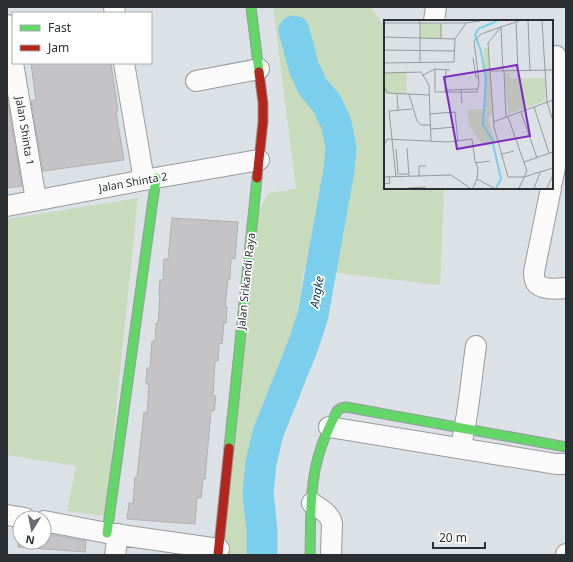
<svg xmlns="http://www.w3.org/2000/svg" width="573" height="562" font-family="'Noto Sans',sans-serif">
<style>
.green{fill:#c8dbbc}
.lines{fill:none;stroke-linecap:round;stroke-linejoin:round}
.river{stroke:#7cceed;stroke-width:31}
.building{fill:#c4c4c7;stroke:#afb0b2}
.street-casing{stroke:#979b9e;stroke-width:22}
.fast-casing{stroke:#979b9e;stroke-width:11}
.jam-casing{stroke:#979b9e;stroke-width:11}
.street{stroke:#fafafb;stroke-width:20}
.fast{stroke:#63d668;stroke-width:9}
.jam{stroke:#b3261e;stroke-width:9}
.labels{text-anchor:middle;stroke-width:3.5;stroke-linejoin:round;paint-order:stroke}
.street-label{font-size:11px;fill:#2b2f32;stroke:#fff}
.water-label{font-size:12px;font-style:italic;fill:#073c4e;stroke:#fff}
.inset-river{fill:none;stroke:#7cceed;stroke-width:2}
.inset-road{fill:none;stroke:#959a9d;stroke-width:1}
.view{fill:#7b2cbf;fill-opacity:0.15;stroke:#7b2cbf;stroke-width:2}
.inset-edge{fill:none;stroke:#2b2f32;stroke-width:2}
</style>
<rect width="100%" height="100%" fill="#dce1e5"/>
<path class="green" d="M273,7H371L385,28V188H444L440,285L304,269L261,555H212L253,219L269,193L296,189Z
M138,198L105,516L67,511L76,466L7,455V219Z"/>
<g class="lines">
<path class="river" d="M262,555V530L258,494L261,463L268,433L304,343L313,315L339,170L341,148L336,123L327,104L313,87L304,68L294,31"/>
</g>
<path class="building" d="M31,63H111L118,111L116,112L124,160L43,171L31,101L36,100Z
M7,104H8L22,186L7,188Z
M172,218L238,222L235,259L231,258L230,279H228L225,307H227L226,323L224,322L222,344L219,343L218,361H215L213,396H216L214,411H211L205,479H203L201,498L197,497L195,524L127,519L129,503L133,504L135,477H137L144,412L147,413L149,384H146L147,368H150L152,341H155L156,323H158L160,295H159L160,280H163L164,259H168Z
M19,531H20V542H44V533L86,541L85,552L18,547Z"/>
<g class="lines">
<defs>
<path id="street" d="M114,7L115,13
M434,21L436,7
M7,25L13,61
M13,63L36,200
M124,63L144,180
M196,81L259,69
M552,182L555,167L556,56
M551,188L534,272C534,276 534,281 537,284C544,290 558,289 566,288
M7,206L144,180L259,160
M329,427L556,464H566
M461,445C469,413 471,379 476,346
M312,503C320,509 330,513 332,524L331,555
M7,515L25,518
M44,521L107,533L219,549
M115,555L118,534
M566,555V554"/>
<path id="fast" d="M251,7L259,72
M229,448L257,178
M107,533L156,178
M310,555C311,520 309,484 320,451C324,437 331,424 337,411L341,408L346,407L566,447"/>
<path id="jam" d="M257,178L263,122V103L259,72
M218,555L229,448"/>
</defs>
<use href="#street" class="street-casing"/>
<use href="#fast" class="fast-casing"/>
<use href="#jam" class="jam-casing"/>
<use href="#street" class="street"/>
<use href="#fast" class="fast"/>
<use href="#jam" class="jam"/>
</g>
<g class="labels">
<g class="street-label">
<text transform="translate(25 131) rotate(81)" y="4">Jalan Shinta 1</text>
<text transform="translate(133 182) rotate(-10)" y="4">Jalan Shinta 2</text>
<text transform="translate(246 281) rotate(-84)" y="4">Jalan Srikandi Raya</text>
</g>
<g class="water-label">
<text transform="translate(317 292) rotate(-80)" y="4">Angke</text>
</g>
</g>
<g transform="translate(384 20)">
<rect width="169" height="169" fill="#dce1e5"/>
<path d="M36,3L57,4V19L36,18ZM100,28H105L109,92L104,99L112,124L105,125L99,124L93,118L85,105L83,90L101,89ZM23,51L22,73H1L0,53ZM121,53H126V59L161,58V81L124,94Z" fill="#c8dbbc"/>
<path class="inset-river" d="M108,119L99,105L102,59L97,31L91,15L94,9L113,1M108,119L117,159L112,168"/>
<path class="inset-road" d="M144,1L146,51M158,1L163,82L169,101M132,2L134,51M0,3H82L96,1M0,17L71,19M57,19V4M0,30L71,31M89,38L92,57L95,59M0,43L70,42L71,19L82,3M36,43V1M51,49V72H93L95,62L90,21L97,14L117,7L119,51M106,51L169,50M120,51L122,97M0,53L37,52L45,65L47,121M39,55L51,49L66,50M0,65L3,73L45,75M62,70L94,69M77,70L78,83M61,72L62,50M13,74L14,90M25,74L33,101L37,105H47M150,87L165,133M137,92L153,138M45,94L71,92L74,122M124,97L143,151L135,168M109,102L169,80M47,109L71,107M0,125L3,119L64,122L88,119L91,141L94,148L93,159M23,128L25,156M12,129L14,154H24M118,134L130,131M140,142L169,132M91,143L106,141M0,157L67,155L86,168M12,157L5,91L28,89M35,157V146H42M124,157L110,107L104,23L117,7L135,1M124,157H140L169,148M0,164L6,163L5,157M24,168L42,167M89,168L93,159L110,168M150,168L156,153M163,168L169,155"/>
<path class="view" d="M133,45L146,116L73,129L60,57Z"/>
<rect width="169" height="169" class="inset-edge"/>
</g>
<rect width="573" height="562" fill="none" stroke="#2b2f32" stroke-width="16"/>
<rect x="12" y="12" width="140" height="52" fill="#ffffff" stroke="#aaacad"/>
<rect x="20" y="25" width="20" height="6" fill="#63d668" stroke="#aaacad"/>
<text x="48" y="32" font-size="12" fill="#2b2f32">Fast</text>
<rect x="20" y="45" width="20" height="6" fill="#b3261e" stroke="#aaacad"/>
<text x="48" y="52" font-size="12" fill="#2b2f32">Jam</text>
<g transform="translate(32 530) rotate(190)"><circle r="19" fill="#ffffff" stroke="#aaacad"/>
<path d="M0-3L7 15L0 10L-7 15Z" fill="#696d71"/>
<text y="-6" font-size="11" font-weight="bold" text-anchor="middle" fill="#2b2f32">N</text>
</g>
<path d="M433 542v6h52v-6" fill="none" stroke="#2b2f32" stroke-width="2"/>
<text x="439" y="542" font-size="12" fill="#2b2f32" stroke="#ffffff" stroke-width="3" paint-order="stroke">20 m</text>
</svg>
